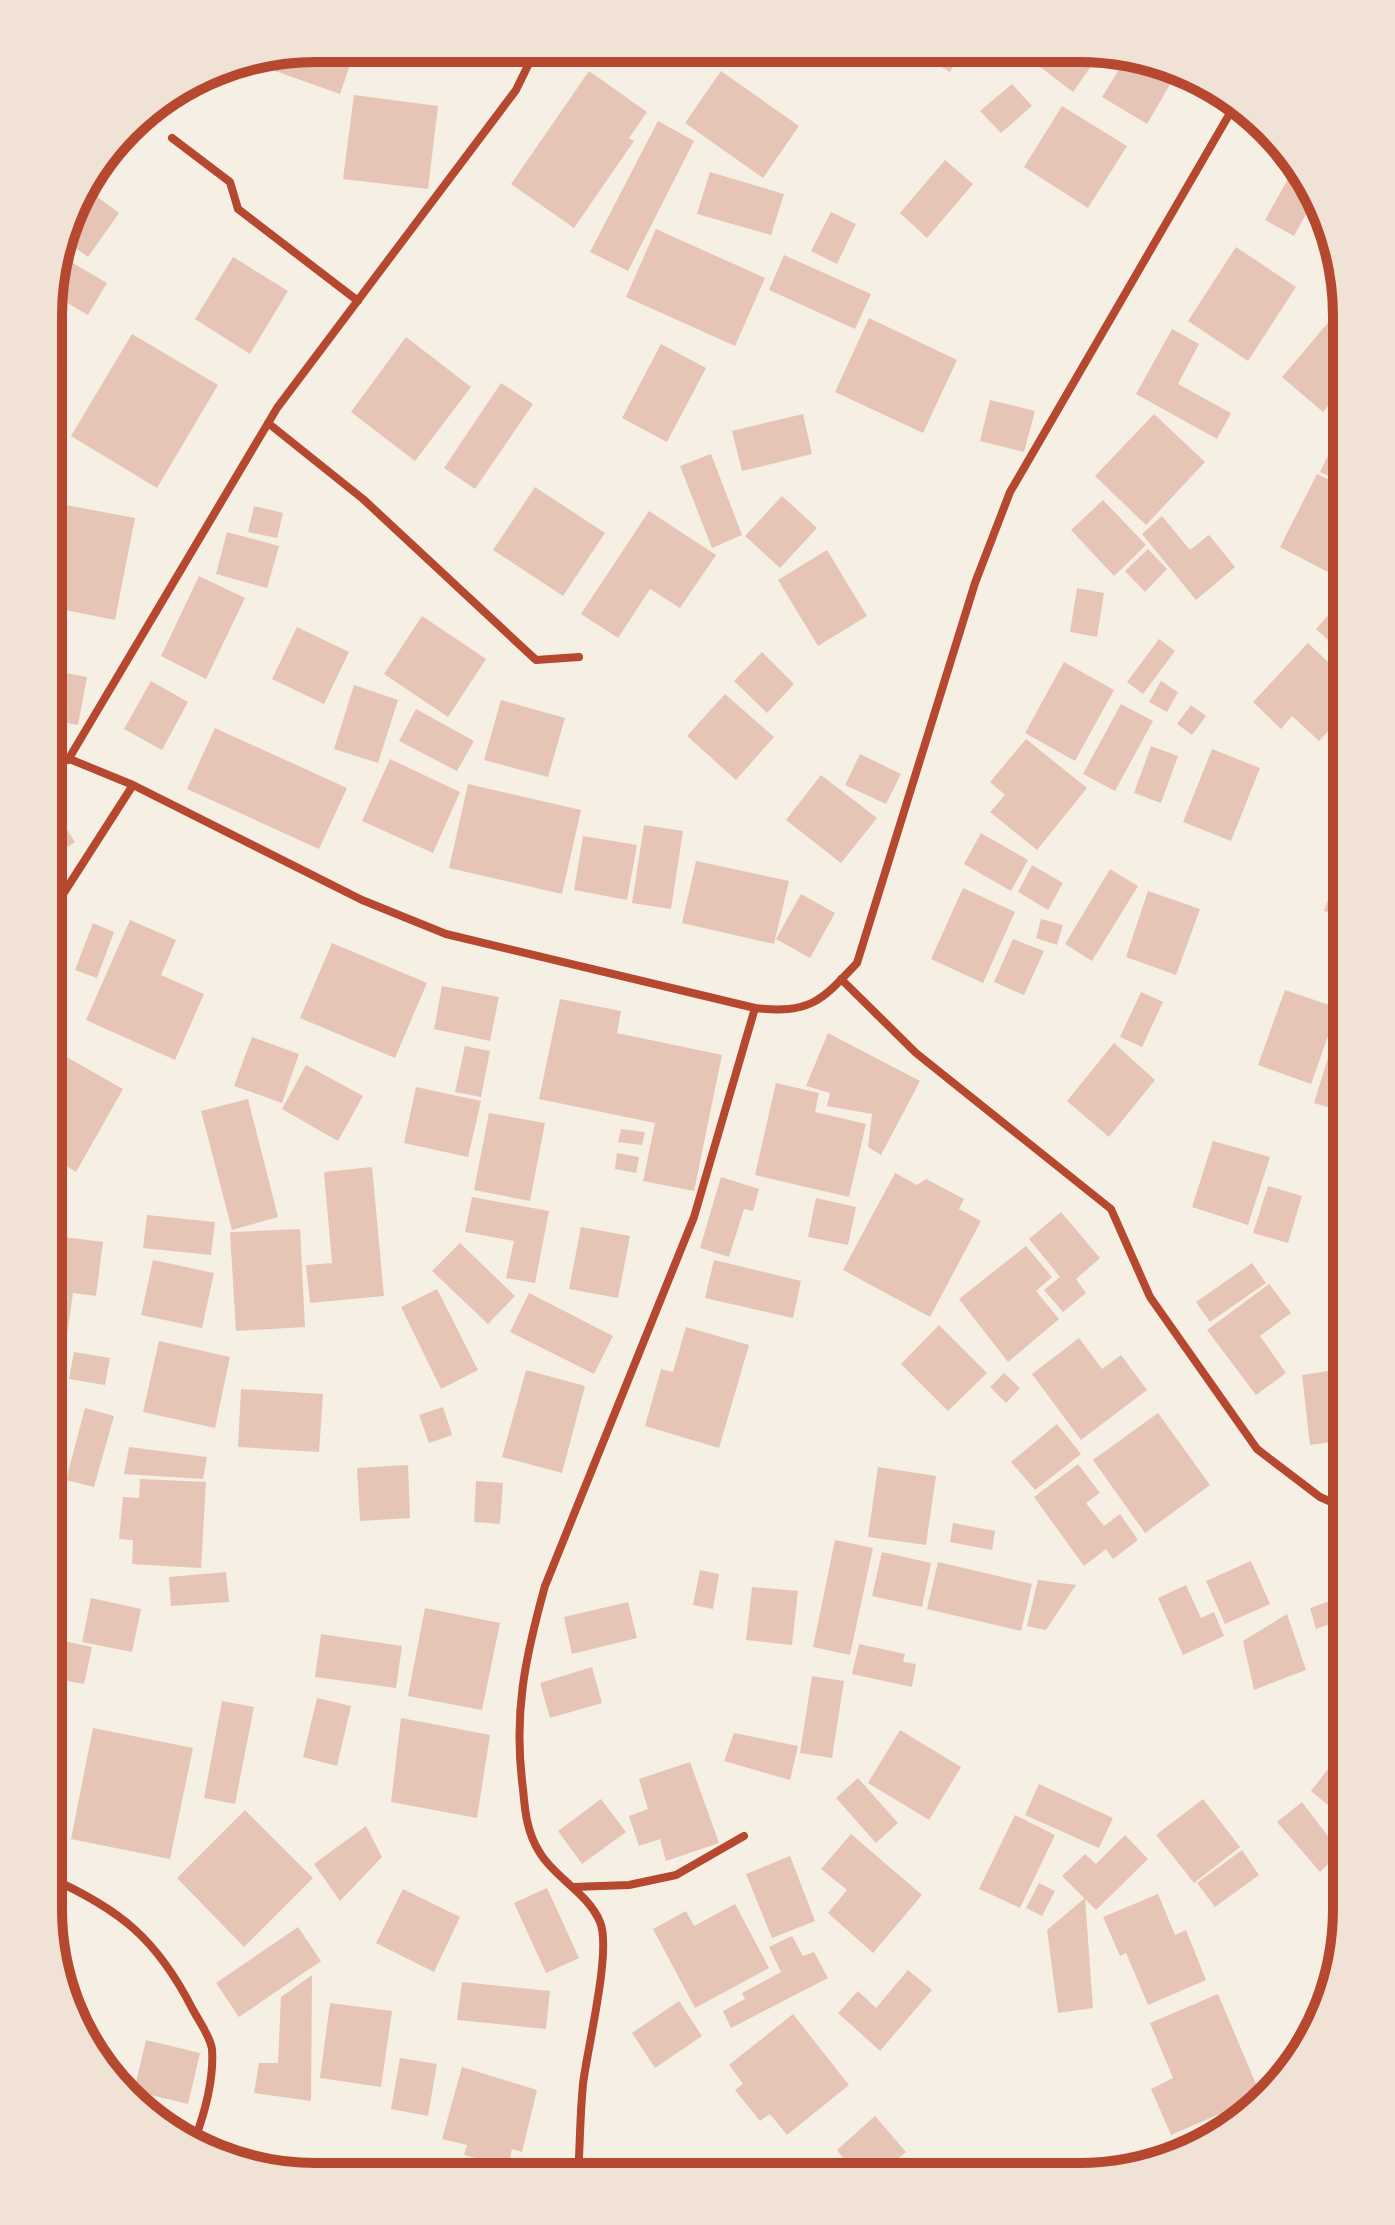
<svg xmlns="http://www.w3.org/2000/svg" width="1395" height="2225" font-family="Arial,sans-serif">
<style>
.building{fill:#e6c5b7}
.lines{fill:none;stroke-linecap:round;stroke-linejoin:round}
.minor{stroke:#b5482f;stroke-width:8}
.rim{fill:none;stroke:#b5482f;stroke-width:10}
</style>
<rect width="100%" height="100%" fill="#f6efe4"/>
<path class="building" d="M316,48H356L340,94L275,71L281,55Z
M407,48H451L443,66Z
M922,50H962L950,72L919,54Z
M1018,50H1073L1092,65L1073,92Z
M1127,56L1175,76L1147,124L1102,97Z
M589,71L647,112L629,138L634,141L574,228L511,184Z
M721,71L799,126L763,178L685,123Z
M1012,84L1032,106L1001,133L980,111Z
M354,95L438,106L428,189L343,179Z
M1062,106L1127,146L1088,208L1024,167Z
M658,121L694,141L628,271L590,252Z
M945,160L973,184L927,238L900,213Z
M1293,170L1315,198L1294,236L1265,220Z
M710,172L784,194L771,235L697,214Z
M84,187L119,213L88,257L63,239L76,197Z
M831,212L856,224L837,264L811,251Z
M656,229L765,278L735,346L626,297Z
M1236,247L1296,287L1248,361L1188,321Z
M784,255L871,294L855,329L769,290Z
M233,257L288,291L250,354L195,319Z
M64,258L107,283L88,315L50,293V281Z
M869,318L957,360L923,433L835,392Z
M1332,318L1347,331V384L1323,412L1282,377Z
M1172,329L1199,344L1178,384L1231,413L1217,439L1136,394Z
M132,334L218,385L157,488L71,436Z
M406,337L471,387L415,461L351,412Z
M661,344L706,368L667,442L622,418Z
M501,383L533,404L475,489L444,468Z
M990,400L1035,411L1024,452L980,441Z
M803,414L812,454L742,471L732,431Z
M1154,414L1205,462L1146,525L1095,476Z
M1340,431L1347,434V484L1320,472Z
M711,454L742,535L712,548L680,466Z
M1317,474L1347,489V582L1280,547Z
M535,487L605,533L563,596L493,550Z
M782,496L817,528L780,568L745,536Z
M1103,500L1146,545L1114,576L1071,530Z
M50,502L135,518L115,620L50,607Z
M254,506L283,513L277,538L248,532Z
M649,511L716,555L680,608L650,589L618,638L581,614Z
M1162,516L1190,550L1209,535L1235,567L1196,600L1142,534Z
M227,532L279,546L267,588L216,574Z
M1148,549L1167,569L1145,592L1125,571Z
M827,550L867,616L818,646L778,580Z
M199,576L245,598L206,679L161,656Z
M1077,588L1104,593L1097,637L1070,632Z
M1340,602L1347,608V657L1316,629Z
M422,616L486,659L448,717L384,674Z
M297,627L349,652L324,704L272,679Z
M1159,639L1175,651L1143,694L1127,682Z
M1308,643L1347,680V711L1319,741L1292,716L1281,729L1253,702Z
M762,652L794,684L767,713L734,681Z
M1064,662L1114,690L1075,761L1025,733Z
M50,670L87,677L78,725L50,720Z
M151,681L188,702L162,750L124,729Z
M1161,681L1178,692L1167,712L1149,702Z
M354,685L398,700L378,763L334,749Z
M725,694L774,737L736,780L687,736Z
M501,700L565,718L548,777L484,760Z
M1121,704L1153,721L1115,791L1083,774Z
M1191,705L1206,716L1192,735L1177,724Z
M416,709L474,741L457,771L399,741Z
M215,728L347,788L319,849L187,789Z
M1026,739L1087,788L1037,850L990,812L1005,795L990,782Z
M1151,746L1178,756L1161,803L1134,793Z
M1212,749L1260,768L1231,841L1183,822Z
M860,754L901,774L886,804L845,785Z
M390,759L460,792L433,853L362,821Z
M821,775L877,818L841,863L786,820Z
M468,784L581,810L562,894L449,868Z
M50,804L75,842L49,859V821Z
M644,825L683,831L671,909L632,903Z
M981,833L1028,860L1011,891L964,864Z
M583,836L637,845L627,900L574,890Z
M1347,847V916L1324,911Z
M696,861L789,881L774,944L682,923Z
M1032,865L1063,883L1048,910L1018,892Z
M1110,869L1138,886L1092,961L1065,944Z
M963,888L1015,912L983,983L931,959Z
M1148,891L1200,909L1176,975L1126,957Z
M801,894L835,913L810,958L776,939Z
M1041,919L1063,925L1057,945L1036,938Z
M130,920L176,940L161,975L204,994L175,1060L86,1020Z
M93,923L114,932L97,978L75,970Z
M1013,939L1044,951L1024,995L994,982Z
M332,943L427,983L395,1058L300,1018Z
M442,986L499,997L490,1041L434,1029Z
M1285,990L1338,1008L1311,1084L1258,1065Z
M1141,992L1163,1002L1142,1047L1120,1037Z
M560,999L621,1011L617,1033L722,1055L694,1191L643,1181L655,1123L539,1099Z
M1336,1032L1347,1035V1113L1314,1103Z
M828,1033L920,1081L881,1155L868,1147L872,1114L827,1106L830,1093L806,1086Z
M252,1037L299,1054L282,1103L234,1086Z
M1114,1043L1155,1080L1109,1137L1067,1101Z
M465,1046L490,1051L481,1097L455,1092Z
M49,1047L123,1089L76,1172L49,1156Z
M306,1065L363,1096L338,1141L282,1109Z
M776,1083L819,1093L815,1112L866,1124L849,1197L755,1175Z
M416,1087L481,1101L468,1157L404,1143Z
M248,1099L278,1217L232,1230L201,1111Z
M489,1113L545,1123L530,1201L474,1190Z
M621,1129L645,1132L642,1145L618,1142Z
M1213,1141L1270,1157L1248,1225L1192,1207Z
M617,1153L639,1157L636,1173L615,1169Z
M372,1167L384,1296L310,1303L306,1265L332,1263L324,1172Z
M895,1173L917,1185L926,1179L964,1199L959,1209L981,1221L930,1317L843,1270Z
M721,1177L759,1189L753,1211L744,1209L729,1257L700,1248Z
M1268,1186L1302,1196L1288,1243L1253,1233Z
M472,1197L549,1211L535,1283L506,1278L514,1241L465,1232Z
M816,1198L856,1207L848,1245L808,1237Z
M1061,1212L1100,1258L1076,1279L1086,1293L1063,1312L1044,1290L1060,1277L1029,1239Z
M147,1215L215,1222L211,1255L143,1248Z
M581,1227L630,1236L618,1298L569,1289Z
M300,1229L305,1327L236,1331L230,1232Z
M1347,1230V1258L1335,1253Z
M49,1235L103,1242L96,1296L73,1293L63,1363L49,1361Z
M460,1243L515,1296L488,1324L432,1271Z
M1026,1246L1052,1277L1036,1291L1059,1319L1008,1362L959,1299Z
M153,1260L214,1273L202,1328L141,1315Z
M714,1260L801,1281L793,1318L705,1298Z
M1252,1263L1266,1283L1210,1322L1196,1302Z
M1269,1284L1291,1313L1260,1336L1286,1373L1256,1395L1207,1330Z
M437,1289L478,1370L441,1389L401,1307Z
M529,1293L613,1336L594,1374L510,1332Z
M939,1325L987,1373L948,1411L901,1364Z
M686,1327L749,1345L719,1448L645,1426L661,1369L673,1372Z
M1079,1338L1102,1369L1121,1355L1147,1390L1081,1440L1032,1374Z
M159,1341L230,1357L215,1428L143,1412Z
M74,1352L110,1358L105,1385L69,1379Z
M1347,1368V1440L1310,1445L1302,1375Z
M526,1370L585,1386L562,1473L502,1457Z
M1004,1373L1020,1388L1006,1403L990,1387Z
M241,1389L323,1394L319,1452L238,1447Z
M443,1407L452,1435L429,1443L419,1415Z
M85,1408L114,1416L94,1487L66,1480Z
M1158,1413L1210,1485L1145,1533L1093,1460Z
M1057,1424L1081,1454L1035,1490L1011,1462Z
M129,1447L207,1457L203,1479L124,1474Z
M1078,1464L1100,1493L1086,1503L1104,1526L1120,1514L1138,1540L1113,1559L1106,1549L1084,1566L1034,1497Z
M408,1465L410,1518L360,1521L357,1468Z
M878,1467L936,1476L926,1545L868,1537Z
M140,1479L206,1482L201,1568L132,1564L133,1540L119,1539L123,1497L139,1498Z
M476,1481L503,1483L500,1524L474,1522Z
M953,1523L995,1531L992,1550L950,1542Z
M835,1540L873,1548L850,1655L813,1647Z
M882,1552L931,1563L922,1607L872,1596Z
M1251,1561L1270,1604L1225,1624L1206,1581Z
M938,1562L1032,1584L1021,1631L927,1609Z
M700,1570L719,1574L713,1609L693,1605Z
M226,1572L229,1602L171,1606L169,1577Z
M1038,1580L1076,1585L1046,1630L1027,1626Z
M1186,1585L1201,1618L1214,1612L1224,1636L1183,1655L1158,1598Z
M752,1587L798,1591L792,1645L746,1640Z
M1347,1595V1618L1316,1629L1310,1608Z
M91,1598L141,1609L132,1652L82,1642Z
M628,1602L637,1638L572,1654L564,1617Z
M425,1608L500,1623L482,1710L408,1696Z
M1287,1614L1306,1670L1254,1690L1243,1641Z
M321,1634L402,1646L396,1688L315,1677Z
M64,1641L92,1647L84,1684L56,1679Z
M859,1644L905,1654L903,1662L916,1664L912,1687L852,1674Z
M592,1667L602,1703L550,1718L540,1683Z
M812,1676L844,1681L832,1758L800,1753Z
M317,1698L351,1706L337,1766L303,1757Z
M222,1701L254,1707L235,1804L204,1798Z
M401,1718L490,1735L477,1818L391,1802Z
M93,1728L193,1748L170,1859L71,1839Z
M900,1730L961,1767L929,1820L868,1783Z
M734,1733L798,1746L790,1780L724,1761Z
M1346,1746V1820L1311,1791Z
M690,1762L719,1843L666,1861L660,1839L639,1846L629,1816L648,1809L639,1779Z
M858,1778L898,1823L876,1843L836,1798Z
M1039,1784L1113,1818L1099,1848L1025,1815Z
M601,1799L626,1832L582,1864L558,1831Z
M1203,1799L1240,1847L1194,1883L1156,1835Z
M1302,1802L1340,1852L1320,1872L1277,1822Z
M245,1810L313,1878L244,1947L177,1878Z
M1015,1815L1055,1835L1020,1908L979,1889Z
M366,1826L382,1857L340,1901L314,1864Z
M851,1834L922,1895L873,1953L828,1913L847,1890L821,1869Z
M1125,1835L1148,1859L1096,1910L1062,1876L1085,1854L1096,1864Z
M1242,1850L1259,1875L1215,1907L1197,1883Z
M790,1856L815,1921L772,1938L746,1874Z
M1039,1883L1055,1891L1042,1916L1026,1908Z
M547,1888L579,1958L546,1973L514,1903Z
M403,1889L460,1917L434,1972L376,1943Z
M1158,1894L1175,1935L1186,1930L1206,1980L1148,2005L1126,1953L1120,1956L1103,1917Z
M1085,1898L1093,2008L1058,2013L1047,1930Z
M735,1904L769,1968L695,2008L653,1929L686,1911L694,1926Z
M298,1927L321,1961L239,2017L216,1983Z
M792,1936L803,1956L814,1952L828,1978L731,2028L723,2011L745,1999L742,1993L781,1972L769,1947Z
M908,1970L932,1990L880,2051L838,2013L858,1991L876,2008Z
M312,1975L311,2101L254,2093L259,2063H278L281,1997Z
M462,1982L550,1991L546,2029L457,2020Z
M1218,1994L1261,2096L1171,2135L1151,2089L1173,2078L1150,2023Z
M679,2001L702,2036L655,2068L632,2033Z
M330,2003L392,2011L381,2087L320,2078Z
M793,2014L849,2085L787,2135L770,2114L760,2121L735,2090L743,2084L729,2065Z
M146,2040L200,2053L188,2104L134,2091Z
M400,2058L437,2064L428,2116L391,2109Z
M462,2067L537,2090L522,2152L512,2149L508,2167L464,2155L467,2145L442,2139Z
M875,2116L906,2152L885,2170L891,2176H841L851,2168L837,2150Z"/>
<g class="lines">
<path class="minor" d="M172,138L230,182L238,209L358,301
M268,423L363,499L536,660L579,657
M50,751L133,785L362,900L446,934L755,1008C811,1014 821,1001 857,963L975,583L1010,492L1237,101
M68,760L277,408L516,90L536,49
M49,916L133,785
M841,979L916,1053L1111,1209L1150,1297L1257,1449L1320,1497L1347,1509
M48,1877C120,1909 157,1939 193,2010C199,2021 210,2036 212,2049C214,2078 205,2112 195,2139
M573,1887L629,1885L676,1875L744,1836
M578,2176C580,2145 580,2115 583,2084C587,2049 612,1950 600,1922C588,1893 555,1878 540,1853C527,1833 525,1812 523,1789C513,1714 525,1658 545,1586L694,1217L755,1008"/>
</g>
<path d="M0 0H1395V2225H0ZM316 62H1079A254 254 0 0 1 1333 316V1909A254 254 0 0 1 1079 2163H316A254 254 0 0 1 62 1909V316A254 254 0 0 1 316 62Z" fill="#f1e2d6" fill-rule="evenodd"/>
<path class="rim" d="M316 62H1079A254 254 0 0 1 1333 316V1909A254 254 0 0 1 1079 2163H316A254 254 0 0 1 62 1909V316A254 254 0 0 1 316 62Z"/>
</svg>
